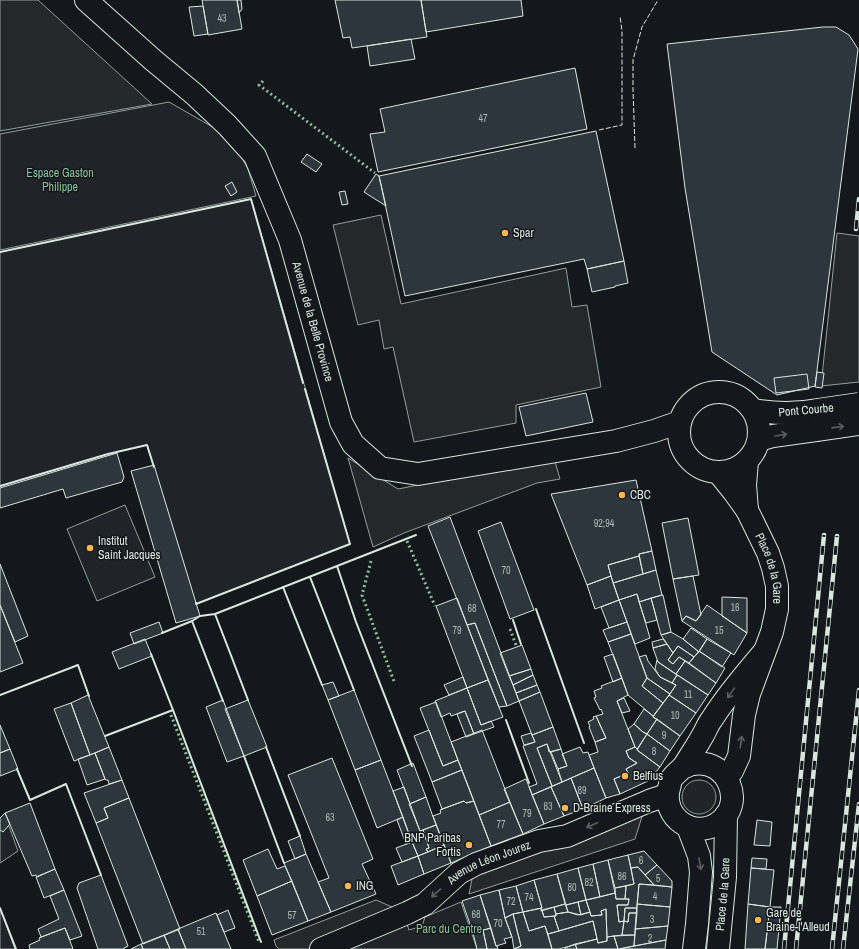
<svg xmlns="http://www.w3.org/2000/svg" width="859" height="949" font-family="'Archivo Narrow',sans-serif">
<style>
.green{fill:#202428;stroke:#939e99}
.parking{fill:#24282b;stroke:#939e99}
.building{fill:#2c363c;stroke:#d8e6dc}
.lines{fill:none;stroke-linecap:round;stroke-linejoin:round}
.tertiary-casing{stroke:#d8e6dc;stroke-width:24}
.secondary-casing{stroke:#d8e6dc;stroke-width:24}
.tertiary{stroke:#14181c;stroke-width:22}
.secondary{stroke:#14181c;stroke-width:22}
.rail-casing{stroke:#d8e6dc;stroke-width:4.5}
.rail{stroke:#14181c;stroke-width:3;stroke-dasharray:9;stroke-linecap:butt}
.secondary-bridge-casing{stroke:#d8e6dc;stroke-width:24;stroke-linecap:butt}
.secondary-bridge{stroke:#14181c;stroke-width:22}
.hedge{stroke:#8ac095;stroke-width:3;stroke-dasharray:2 3;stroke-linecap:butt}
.fence{stroke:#d8e6dc;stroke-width:1;stroke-dasharray:5 2;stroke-linecap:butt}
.wall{stroke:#d8e6dc;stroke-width:2}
.oneway{stroke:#59605f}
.poi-dot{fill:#ffb74d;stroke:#14181c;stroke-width:1.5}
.labels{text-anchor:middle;stroke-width:3;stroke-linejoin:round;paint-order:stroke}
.number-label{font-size:10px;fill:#adbab4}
.park-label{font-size:12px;fill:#8ac095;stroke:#14181c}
.poi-label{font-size:12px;fill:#d8e6dc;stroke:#14181c;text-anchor:start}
.street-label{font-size:12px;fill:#d8e6dc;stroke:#14181c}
</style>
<rect width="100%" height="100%" fill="#14181c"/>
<path class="green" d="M169,102L230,137L248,169L256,196L0,250V134Z
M251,199L350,544L196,604L147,445L108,454L0,486V252Z
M125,505L155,577L97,601L67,529Z
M682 797a17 17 0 1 1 34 0a17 17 0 1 1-34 0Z
M6,818L18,851L0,863V820Z
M461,902L477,949H346L407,924L409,930L422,926L425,917Z
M0,908L15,949H0Z"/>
<path class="parking" d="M0,0H38L152,104L0,131Z
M381,215L401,304L566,268L572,307L587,305L601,387L516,405V423L414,442L393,347L384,349L379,320L358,325L333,225Z
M837,233L859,236V382L821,386Z
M348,458L398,489L554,458L560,479L537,483L404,533L373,547Z
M644,810L635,839L469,894L474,869Z
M376,900L399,910L386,918L309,949H279L276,946L274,940Z"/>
<path class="building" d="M202,0H237L242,29L208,35Z
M237,0H241L242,9L239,13Z
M335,0H421L427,37L352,48L350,37L343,38Z
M421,0H521L523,16L426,32Z
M203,6L208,34L194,36L189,7Z
M823,27H836L849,35L858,49L815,386L777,395L712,352L685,188L667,44Z
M411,39L415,59L370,66L367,46Z
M575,68L587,129L378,172L370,134L385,132L380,109Z
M596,131L624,261L587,269L584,259L405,296L379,176Z
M307,154L322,164L316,172L301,162Z
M376,174L379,176L386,206L364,192Z
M232,182L237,192L231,196L225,186Z
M345,191L348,204L342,205L339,192Z
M624,261L628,283L615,286V287L592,292L587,269Z
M817,372L824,373L822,388L815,387Z
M807,374L809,389L776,393L774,378Z
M586,393L593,422L526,436L519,407Z
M117,453L124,477L122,482L66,498L63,489L0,508V488Z
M154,465L200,616L176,623L131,471Z
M636,480L652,551L639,554V556L608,565L611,576L587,585L551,494Z
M450,517L519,701L507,706L475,623L467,625L428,526Z
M688,518L699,575L673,579L662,523Z
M501,522L534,610L510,619L478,531Z
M652,551L656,570L643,574L639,554Z
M639,556L643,574L613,583L608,565Z
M0,564L28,636L15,642L0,605Z
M656,570L662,595L639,602L637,594L619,600L613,583Z
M611,576L619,600L595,609L587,585Z
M693,576L701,615L696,621L686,616L682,621L673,579Z
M637,594L650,638L635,644L619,600Z
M662,595H663L671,632L661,635L651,598Z
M722,597L747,598V633L722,616Z
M457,598L488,680L467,688L436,606Z
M651,598L657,620L646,623L639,602Z
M619,600L627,622L609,628L601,607Z
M0,605L23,663L0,672Z
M707,605L747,633L734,655L682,621L686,616L696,621Z
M159,622L163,633L134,644L130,633Z
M627,622L631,634L608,642L603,630Z
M475,623L507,706L499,707L467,625Z
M691,628L707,639L699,652L683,639Z
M671,632L683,639L699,652L694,657L678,646L673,653L661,635Z
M631,634L647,678L642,686L663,703L653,716L628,695L608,642Z
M145,639L152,656L119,669L112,652Z
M663,639L667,644L653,648L652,642Z
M707,639L731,653L722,667L699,651Z
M667,644L673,653L668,660L673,664L679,657L685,661L676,674L658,662L653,648Z
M522,645L531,669L509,676L500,653Z
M678,646L694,657L689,663L679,657L673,664L668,660Z
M699,651L725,668L716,683L689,663Z
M613,654L622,678L613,682L604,657Z
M646,655L648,661L660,677L676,685L670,694L647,678L639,657Z
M657,660L658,662L677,675L672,683L660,677L655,669Z
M685,661L716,683L708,695L676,674Z
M531,669L533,675L513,685L509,676Z
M533,675L537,685L516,693L513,685Z
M677,675L708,695L696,713L669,695L676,685L672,683Z
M463,677L467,688L449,695L444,685Z
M622,678L628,695L617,701L635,747L626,751L629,758L637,763L626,769L628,773L614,779L620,794L606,798L589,755L598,752L595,742L606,738L596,716L603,714L601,709L600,710L594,698L596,697L594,691L602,688L601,686Z
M647,678L670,694L663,703L642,686Z
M488,680L503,717L481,725L467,688Z
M333,682L339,696L328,700L322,685Z
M537,685L540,692L519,701L516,693Z
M467,688L481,725L491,721L494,727L474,734L465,711L451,716L450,713L441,717L435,701Z
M354,690L381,760L355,770L328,700Z
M540,692L553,727L532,735L519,701Z
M88,695L109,747L90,755L71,703Z
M669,695L696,713L680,736L653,717Z
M624,698L630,711L622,713L617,701Z
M223,700L244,756L227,762L206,707Z
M248,700L267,747L244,756L225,709Z
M436,702L458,760L443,766L420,708Z
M71,703L90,755L74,761L54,709Z
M644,709L653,716V717L657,719L647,734L643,732L634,724Z
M465,711L474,734L466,737L457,714Z
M596,716L606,738L595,742L589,727L590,726L588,722L594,719L593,717Z
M657,719L680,736L670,751L647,734Z
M634,724L643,732L647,734L637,749L635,747L628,729Z
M0,725L10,749L0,753Z
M553,727L561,749L549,752L547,744L537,748L552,786L532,795L529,787L537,784L523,746L535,742L532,735Z
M429,730L443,766L458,760L462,770L432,782L414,736Z
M482,730L510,802L479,815L451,742Z
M531,733L535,742L524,745L521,736Z
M647,734L670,751L660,767L637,750Z
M547,744L562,782L552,786L537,748Z
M109,747L122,780L109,784L108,780H106L105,779L95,753Z
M580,747L583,753L588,752L594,768L562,782L558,769L567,766L562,754Z
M635,747L637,749V750L660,767L648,781L620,794L614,779L628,773L626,769L637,763L629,758L626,751Z
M10,749L18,769L0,776V753Z
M561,749L567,766L558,769L551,752Z
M95,753L105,779L87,785L78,759Z
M332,758L373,859L362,864L376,894L331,912L318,882L329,878L288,775Z
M381,760L403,817L377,828L355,770Z
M413,763L426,797L410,804L397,770Z
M594,768L606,798L583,809L571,778Z
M462,770L474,801L466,803L464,801L442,809L432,782Z
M571,778L583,809L564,816L551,787Z
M526,779L544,824L523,834L504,789Z
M122,780L129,798L104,808L108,818L96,823L84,793Z
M404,787L420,831L423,830L424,833L410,837L393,791Z
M551,787L564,816L544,824L532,795Z
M426,797L436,825L420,831L409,804Z
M129,798L180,929L143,944L96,823L108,818L104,808Z
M464,801L466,803L474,801L491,846L451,863L433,816L441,813L440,810Z
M510,802L523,834L491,846L479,815Z
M30,803L55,869L37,877L36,875L32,876L5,813Z
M5,813L10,824L3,832L0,830V818Z
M403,817L412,842L406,844L397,820Z
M757,820L772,822L770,846L754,845Z
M436,825L444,845L428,852L426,849L429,848L423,830Z
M424,833L429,848L426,849L428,852L418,856L410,837Z
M300,836L306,854L295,859L288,841Z
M412,842L418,856L402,862L396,848Z
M444,845L451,863L424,874L418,856Z
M268,849L277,869L285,866L292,881L257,896L243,860Z
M644,851L657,865L645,875L638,867L631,868L628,855Z
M306,854L331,912L308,921L284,863Z
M628,855L634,884L615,888L608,860Z
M418,856L424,874L398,885L391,866Z
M752,858L767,859L766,869L751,868Z
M608,860L615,893L600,897L593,864Z
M593,864L600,897L586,900L578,868Z
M657,865L672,881V887L654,885L645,875Z
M638,867L654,885L639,884L637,908H625L624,921L619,922L617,905H628L629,899H625L626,886L634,884L631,868Z
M578,868L586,900L566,905L557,874Z
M751,868L774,870L770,907L748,904Z
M55,869L64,890L44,898L36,877Z
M557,874L565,904L541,911V908H542L534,880Z
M101,875L128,946L124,948V949H98L77,888L79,883Z
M534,880L542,908L523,912L516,886Z
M292,881L308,921L272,935L257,896Z
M639,884L672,887L670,907L637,904Z
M516,886L523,912L513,914L505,918L499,890Z
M626,886L625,899H616L615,888Z
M64,890L82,936L70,940L65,928L41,937L38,929L59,919L50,896Z
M499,890L505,918L512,937L504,939L506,943L496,946L480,895Z
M615,893L616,899H629L628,905H617L619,922L624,921L622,935L614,936L607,937L606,909L601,911L602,915L591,916L586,900Z
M480,895L491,928L473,933L462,901Z
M586,900L590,912L581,915L578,902Z
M578,902L581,915L568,912L566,905Z
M565,904L568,912L556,914L554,907Z
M637,904L670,907L668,926L635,929Z
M748,904L770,907L765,949H745Z
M554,907L556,916L544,917L542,910Z
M770,907H781L777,949H765Z
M541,908L544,917L554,916L559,931L548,934L545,926L529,931L523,912Z
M625,908H637V913H629L628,922L624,921Z
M606,909L607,941L598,943L593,921L559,931L554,916H556V914L568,912L578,915L590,912L591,916L602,915L601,911Z
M228,910L235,928L224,932L217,915Z
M523,912L529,931L545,926L552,949H514L521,946L513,914Z
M216,913L231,949H186L178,929Z
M629,913H637L635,935H622L624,921L628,922Z
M513,914L521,946L514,949L512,937L505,918Z
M593,921L597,939L559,949H552L548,934Z
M668,926L666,940L634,946L635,929Z
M65,928L73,949H30L29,945L40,940L39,938Z
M491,928L496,946H497L498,949H487L483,930Z
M178,929L186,949H170L164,935Z
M483,930L487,949H477L473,933Z
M164,935L170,949H143L141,944Z
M635,935L634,946L618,949L614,936Z
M614,936L618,949H577L575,944L597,939L598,943L607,941V937Z
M666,940L665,949H621L634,946Z
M141,944L143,949H131Z
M575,944L577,949H565V948Z"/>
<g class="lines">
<defs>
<g id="tertiary">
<path id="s1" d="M718,472L734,492L747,510L768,553L773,568L777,586V609L772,632L749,694L744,715L739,756L732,771L726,777"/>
<path d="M747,510L745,485L747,461"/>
<path d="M682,768C686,767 690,764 694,764C727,758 747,804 718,823C694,840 661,817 669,788C670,786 670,782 671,780C674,774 680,771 684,766C690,756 697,746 703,735C706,730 708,724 712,719C727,695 746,673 764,652"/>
<path d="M688,827L699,856L701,872L697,924L694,949"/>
<path id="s2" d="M321,949L407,913L425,904L459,873L476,864L539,841L567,836L649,801L667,795"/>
<path id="s3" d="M718,949L725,877L726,815"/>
</g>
<g id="secondary">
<path id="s4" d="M86,0L153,60L194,94L227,125L255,156L290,240L341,422L353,444L380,468L418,474L616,441L654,431L680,422"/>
<circle cx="719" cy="432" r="40"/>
<path d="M754,410C776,414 797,414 818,410"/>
<path d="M759,440L773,436L816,430"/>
</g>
</defs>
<use href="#tertiary" class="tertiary-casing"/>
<use href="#secondary" class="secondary-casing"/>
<use href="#tertiary" class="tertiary"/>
<use href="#secondary" class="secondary"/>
<defs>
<path id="rail" d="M856,229L859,199
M784,949L824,535
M796,949L837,536
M832,949L859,690
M843,949L859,804"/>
</defs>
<use href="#rail" class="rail-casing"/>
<use href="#rail" class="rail"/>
<defs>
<path id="secondary-bridge" d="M818,410L859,404
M816,430L859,424"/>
</defs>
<use href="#secondary-bridge" class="secondary-bridge-casing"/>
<use href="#secondary-bridge" class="secondary-bridge"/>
<path class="hedge" d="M263,81L259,85L375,173
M407,541L435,606
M371,561L362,595L395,684
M510,629L516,645
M171,715L259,942"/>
<path class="fence" d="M599,130L622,125V31L620,16
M635,148L633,89V60L642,27L658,0"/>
<path class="wall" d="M0,252L251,199L303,383
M0,486L108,454L147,445L154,467
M337,566L356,622L412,766
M310,577L354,690
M283,587L322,685
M196,603V604L350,544L305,389
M536,609L584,743
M215,614L416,535
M513,620L521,644
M192,621L223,701
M162,633L192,621L200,616L215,614L232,658L248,700
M0,695L78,665L89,696
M173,710L261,942
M506,720L529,783
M105,736L173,710L151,654
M266,747L300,836
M244,756L284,863
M17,769L30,800L66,784L101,875
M0,908L16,949"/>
</g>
<defs><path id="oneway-shaft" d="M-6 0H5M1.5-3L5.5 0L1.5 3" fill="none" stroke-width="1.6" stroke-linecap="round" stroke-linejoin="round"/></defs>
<g class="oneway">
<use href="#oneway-shaft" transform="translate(838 427) rotate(-8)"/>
<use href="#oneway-shaft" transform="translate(781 435) rotate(-9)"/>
<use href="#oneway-shaft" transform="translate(731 693) rotate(125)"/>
<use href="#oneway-shaft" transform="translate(741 742) rotate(-82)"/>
<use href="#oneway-shaft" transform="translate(592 825) rotate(157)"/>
<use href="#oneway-shaft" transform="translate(700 864) rotate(80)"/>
<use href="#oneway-shaft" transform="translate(436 893) rotate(139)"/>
</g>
<g class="poi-dot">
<circle cx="505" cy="233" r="4"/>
<circle cx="622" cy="495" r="4"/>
<circle cx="90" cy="548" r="4"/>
<circle cx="625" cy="776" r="4"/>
<circle cx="565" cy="808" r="4"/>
<circle cx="469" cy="845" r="4"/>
<circle cx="348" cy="886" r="4"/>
<circle cx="758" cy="920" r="4"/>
</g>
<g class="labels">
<g class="number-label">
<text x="222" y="22">43</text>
<text x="483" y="122">47</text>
<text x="604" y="527">92;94</text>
<text x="506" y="574">70</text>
<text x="735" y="611">16</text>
<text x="472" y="612">68</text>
<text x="457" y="634">79</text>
<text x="719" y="634">15</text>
<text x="688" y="698">11</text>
<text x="675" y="719">10</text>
<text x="664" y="739">9</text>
<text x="654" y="755">8</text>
<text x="582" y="794">89</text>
<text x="548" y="810">83</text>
<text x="527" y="817">79</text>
<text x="330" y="821">63</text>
<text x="501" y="828">77</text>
<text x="641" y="864">6</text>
<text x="622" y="880">86</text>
<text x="658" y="882">5</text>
<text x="589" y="886">82</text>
<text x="572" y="891">80</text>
<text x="655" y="900">4</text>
<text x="529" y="901">74</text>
<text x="511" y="905">72</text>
<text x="476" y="918">68</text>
<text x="292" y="919">57</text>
<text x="652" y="923">3</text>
<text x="498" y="927">70</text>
<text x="201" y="935">51</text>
<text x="650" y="942">2</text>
</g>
<g class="park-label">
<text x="60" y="177">Espace Gaston<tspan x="60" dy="14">Philippe</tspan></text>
<text x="449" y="933">Parc du Centre</text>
</g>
<g class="poi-label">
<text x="513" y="237">Spar</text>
<text x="630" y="499">CBC</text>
<text x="98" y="545">Institut<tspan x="98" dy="14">Saint Jacques</tspan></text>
<text x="633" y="780">Belfius</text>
<text x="573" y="812">D-Braine Express</text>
<text x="461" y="842" text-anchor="end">BNP Paribas<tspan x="461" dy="14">Fortis</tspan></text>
<text x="356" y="890">ING</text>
<text x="766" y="917">Gare de<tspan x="766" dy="14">Braine-l'Alleud</tspan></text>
</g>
<g class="street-label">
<text dy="4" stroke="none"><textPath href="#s4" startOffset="406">Avenue de la Belle Province</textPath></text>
<text transform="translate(806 410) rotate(-5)" y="4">Pont Courbe</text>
<text dy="4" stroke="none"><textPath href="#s1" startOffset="111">Place de la Gare</textPath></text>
<text dy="4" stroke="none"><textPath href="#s2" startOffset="191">Avenue Léon Jourez</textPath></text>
<text dy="4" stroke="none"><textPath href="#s3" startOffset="55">Place de la Gare</textPath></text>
</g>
</g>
</svg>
